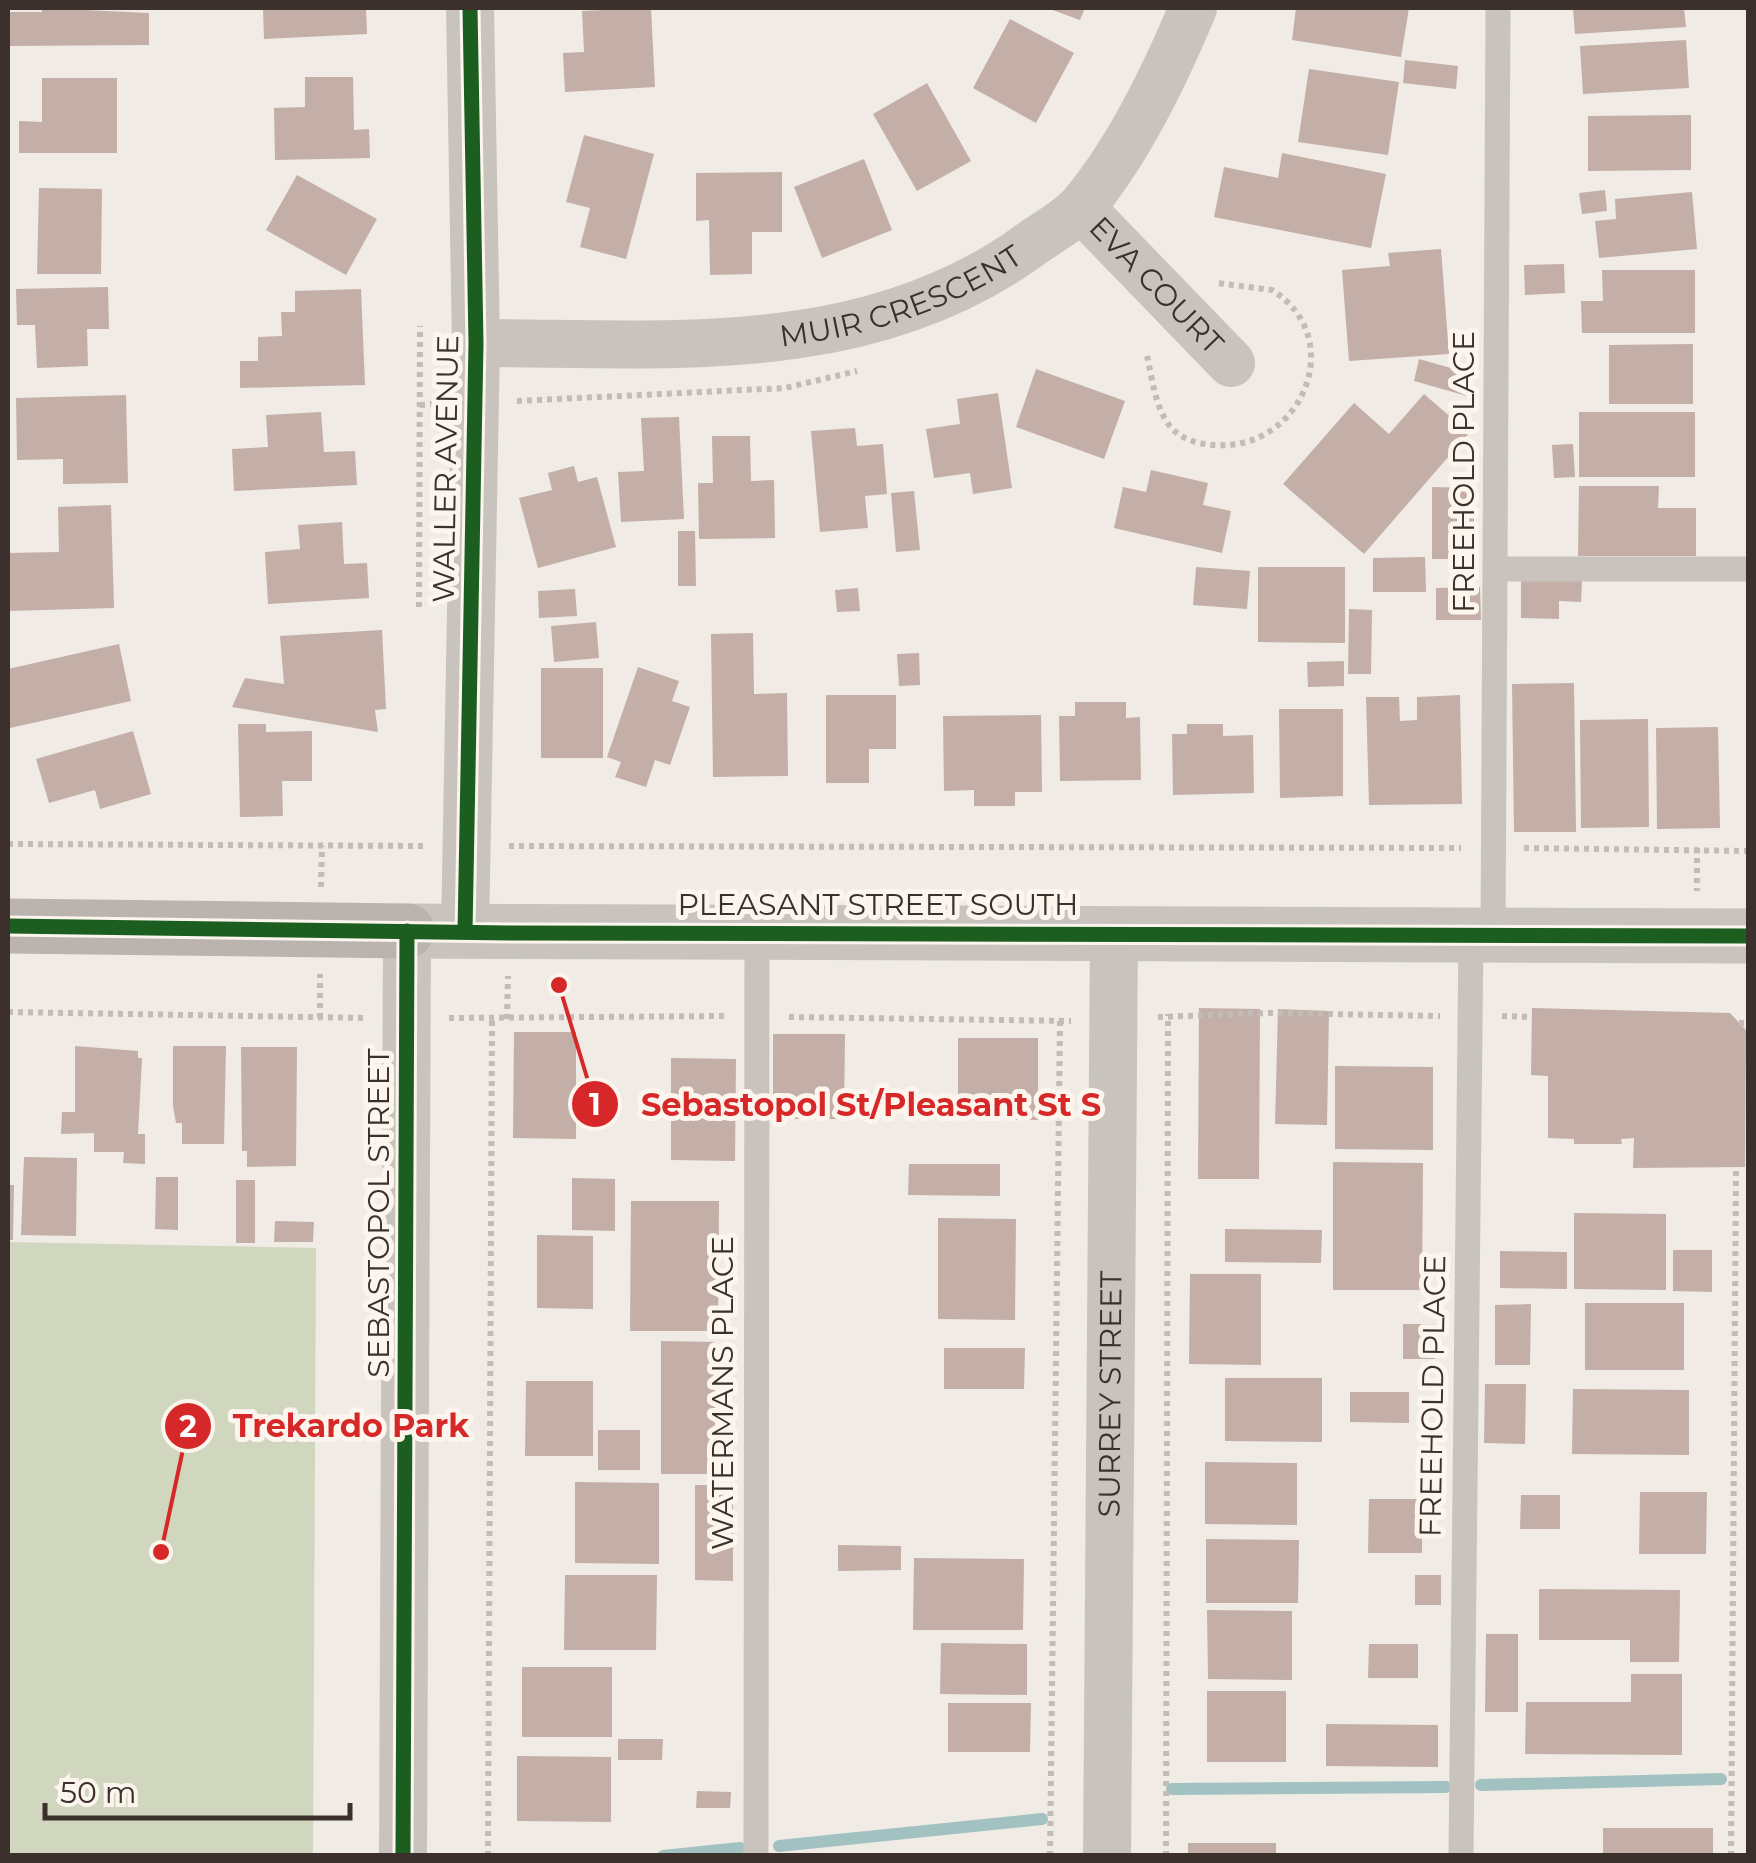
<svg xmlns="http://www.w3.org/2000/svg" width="1756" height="1863" font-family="Montserrat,sans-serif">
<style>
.green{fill:#d1d6bf}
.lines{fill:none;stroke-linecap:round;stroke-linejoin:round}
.stream{stroke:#a1c2c1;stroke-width:12}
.building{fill:#c3afa7}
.path{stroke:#c2bbb6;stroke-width:6;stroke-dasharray:5 5;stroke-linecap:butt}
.service{stroke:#c9c3be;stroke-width:25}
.minor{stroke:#c9c3be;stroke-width:48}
.tertiary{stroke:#c9c3be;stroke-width:55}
.secondary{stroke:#bab3ae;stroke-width:55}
.cycleway-casing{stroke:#fbf5ee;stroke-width:21}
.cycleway{stroke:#1b5e20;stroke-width:15}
.labels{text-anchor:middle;stroke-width:10;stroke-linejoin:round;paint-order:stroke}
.street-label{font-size:30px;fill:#3b302b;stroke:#fbf5ee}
.leader{fill:none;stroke:#d62828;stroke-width:4}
.callout-dot{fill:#d62828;stroke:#fbf5ee;stroke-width:4}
.mark-label{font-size:30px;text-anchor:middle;font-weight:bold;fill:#fff}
.callout-label{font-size:32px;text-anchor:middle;font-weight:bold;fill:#d62828;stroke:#fbf5ee;stroke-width:10;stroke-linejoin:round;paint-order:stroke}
</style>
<rect width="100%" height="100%" fill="#f0ebe5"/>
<path class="green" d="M8,1242L316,1248L313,1855H8Z"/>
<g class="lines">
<path class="stream" d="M1481,1785L1721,1779
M1172,1789L1446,1787
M779,1846L1042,1819
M663,1856L740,1848"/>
</g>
<path class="building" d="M42,8L149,13V45L8,46V12H42Z
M263,8H366L367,34L264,39Z
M651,8L655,87L565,92L563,53L584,52L582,11Z
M1047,8H1085L1080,20Z
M1296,8H1409L1401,57L1292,40Z
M1573,8H1684L1686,27L1575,34Z
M1010,19L1074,53L1036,123L973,88Z
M1686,40L1689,88L1583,94L1580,46Z
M1405,60L1458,66L1456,89L1403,83Z
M1309,69L1399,82L1388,155L1298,142Z
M305,77H353L354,130L369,129L370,158L275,160L274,108L305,107Z
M42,78H117V153H19V121L42,122Z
M927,83L971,161L917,191L873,114Z
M1691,115V170L1588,171V116Z
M584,135L654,154L626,259L580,247L590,208L566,202Z
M1282,153L1386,174L1371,248L1214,217L1224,167L1278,178Z
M864,159L892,230L822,258L794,187Z
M782,172V232H752V274L710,275L709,220L696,221V173Z
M297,175L377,219L346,275L266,230Z
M39,188L102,189L101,274H37Z
M1605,190L1607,211L1582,214L1579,193Z
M1692,192L1697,249L1599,258L1595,221L1616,219L1615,199Z
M1441,249L1449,354L1349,361L1342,270L1390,266L1388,253Z
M1564,264L1565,293L1525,295L1524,265Z
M1602,270H1695V333H1582L1581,301H1603Z
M108,287L109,329H87L88,366L37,368L35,325H17L16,289Z
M361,289L365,385L240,388V361H258V337L282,336L281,312H295V291Z
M1693,344V404H1609V345Z
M1419,359L1472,374L1467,396L1414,381Z
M1036,369L1125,401L1104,459L1016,427Z
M998,393L1012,488L973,494L970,473L934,478L926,429L960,424L957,399Z
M1424,394L1469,433L1364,554L1283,484L1354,403L1389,434Z
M126,395L128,483L63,484V459L17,460L16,398Z
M321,412L324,452L355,451L357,485L234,491L232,449L268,447L266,415Z
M1579,412H1695V477H1579Z
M679,417L684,519L621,522L618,472L644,471L641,418Z
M855,428L857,446L883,444L887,494L865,496L868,528L820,532L811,431Z
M712,436H750L751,481L774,480L775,538L699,539L698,483H713Z
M1573,444L1575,477L1554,478L1552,445Z
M574,466L578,482L597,477L616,547L538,568L519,498L552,490L548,473Z
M1151,470L1208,483L1203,505L1231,511L1222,553L1114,528L1123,487L1146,492Z
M1579,486H1659L1658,508H1696V556H1578Z
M1432,487L1474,488V559H1432Z
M914,491L920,550L896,552L891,493Z
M111,505L114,608L8,611V553L59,552L58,507Z
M342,522L344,564L367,563L369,598L268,604L265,552L300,549L298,525Z
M678,531H695L696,586H678Z
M1425,557L1426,592H1373V558Z
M1196,567L1250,571L1247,609L1193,605Z
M1258,567H1345V643L1258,642Z
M1521,580L1582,581L1581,602L1559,601V619L1521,618Z
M1480,587L1481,620H1436V588Z
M858,588L860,611L837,612L835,590Z
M575,589L577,616L539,618L538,591Z
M1349,609L1372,610L1371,674H1348Z
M596,622L599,658L554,662L551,626Z
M382,630L386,709L375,710L378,732L232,707L245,678L284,684L280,636Z
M753,633L754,694L787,693L788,776L713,777L711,634Z
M119,644L131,701L10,728L8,669Z
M919,653L920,685L899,686L897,654Z
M1344,661V686L1308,687L1307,662Z
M638,667L679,681L672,701L690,707L670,765L655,760L646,787L615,777L621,762L607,757Z
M541,668H603V758H541Z
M1574,683L1576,832H1514L1512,684Z
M826,695H896V749H869V783H826Z
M1460,695L1462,804L1369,805L1366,697H1399L1400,721L1417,720V697Z
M1075,702H1126V718L1140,717L1141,780L1060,781L1059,716H1075Z
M1279,709H1343V796L1280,798Z
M1041,715L1042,792H1015V806H974V790L944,791L943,716Z
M1648,719L1649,827L1581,828L1580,720Z
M238,724H266V732L312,731V781H282L283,816L240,817Z
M1187,724H1223V736L1253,735L1254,793L1173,795L1172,734H1187Z
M1718,727L1720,828L1657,829L1656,728Z
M133,731L151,794L100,809L95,790L49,803L36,759Z
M1199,1008L1260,1009L1259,1179H1198Z
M1532,1008L1730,1013L1746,1030L1745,1167L1633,1168L1634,1138L1621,1139L1622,1144H1574V1139L1548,1138V1076L1531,1075Z
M1278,1009L1329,1011L1327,1125L1275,1124Z
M514,1032H576V1139L513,1138Z
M773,1034H845L844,1119H773Z
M958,1038H1038V1120L958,1119Z
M75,1046L138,1051V1058H142L138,1134H145V1164L123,1163L124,1152H94V1133L61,1134L62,1112H75Z
M173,1046H226L224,1144H182V1123H176L173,1106Z
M241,1047H297L296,1166L247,1167V1151H242Z
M671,1058L736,1059L735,1161L671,1160Z
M1335,1066L1433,1067V1150L1335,1149Z
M24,1157L77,1158L76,1236L21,1235Z
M1333,1162L1423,1163L1422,1290H1333Z
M909,1164H1000V1196L908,1195Z
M156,1177H178V1230L155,1229Z
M572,1178L615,1179V1231L572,1230Z
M236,1180H255V1243H236Z
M8,1185H14L13,1240H8Z
M631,1201H719L718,1331H630Z
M1574,1213L1666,1214V1290L1574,1289Z
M938,1218L1016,1219L1015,1320L938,1319Z
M275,1221L314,1222L313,1242H274Z
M1225,1229L1322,1230L1321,1263L1225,1262Z
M537,1235L593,1236V1309L537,1308Z
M1673,1250H1712V1292L1673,1291Z
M1500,1251L1567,1252V1289L1500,1288Z
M1190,1274H1261V1365L1189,1364Z
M1585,1303H1684V1370H1585Z
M1531,1304L1530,1365H1495V1305Z
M1403,1324H1436L1435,1359H1403Z
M661,1341L715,1342V1474H661Z
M944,1348H1025L1024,1389H944Z
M1225,1378H1322V1442L1225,1441Z
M526,1381H593V1456H525Z
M1485,1384H1526L1525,1444L1484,1443Z
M1573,1389L1689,1390V1455L1572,1454Z
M1350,1392H1409V1423L1350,1422Z
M598,1430H640V1470H598Z
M1205,1462L1297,1463V1525L1205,1524Z
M575,1482L659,1483V1564L575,1563Z
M695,1485H733V1581L695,1580Z
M1640,1492H1707L1706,1554H1639Z
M1521,1495H1560V1529H1520Z
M1369,1499H1422V1553H1368Z
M1206,1539L1299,1540L1298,1603H1206Z
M838,1545L901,1546V1570L838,1571Z
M914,1558L1024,1559L1023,1630H913Z
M565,1575H657L656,1650H564Z
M1415,1575H1441V1605H1415Z
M1539,1589L1680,1590L1679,1662H1630V1640H1539Z
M1207,1610L1292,1611V1680L1208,1679Z
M1486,1634H1518V1712H1485Z
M941,1643L1027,1644V1695L940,1694Z
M1369,1644H1418V1678H1368Z
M522,1667H612V1737H522Z
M1631,1674H1682V1755L1525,1754L1526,1702H1631Z
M1207,1691H1286V1762H1207Z
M948,1703H1031L1030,1752H948Z
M1326,1724L1438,1725V1767L1326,1766Z
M618,1739H663L662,1760H618Z
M517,1756L611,1757V1822L517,1821Z
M697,1791L731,1792L730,1808H696Z
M1603,1828H1713V1856H1603Z
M1188,1843H1276V1856H1188Z"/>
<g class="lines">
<path class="path" d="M1147,356C1152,378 1155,404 1167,422C1177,438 1196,444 1214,445C1301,452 1350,339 1272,290L1217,283
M517,401L785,388L857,371
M420,405L434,404
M419,607L420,326
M8,844L426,846
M509,846L1461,848
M1524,848L1748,851
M1697,848V891
M321,887L322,846
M8,1012L366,1018
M1502,1016L1531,1017
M789,1017L1071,1021
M1158,1017L1269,1013L1440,1016
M320,1018V974
M449,1018L726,1016
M507,1019L508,976
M1739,1023H1748
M488,1856L492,1019
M1050,1856L1060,1021
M1166,1856L1168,1014
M1731,1856L1736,1169"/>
<path class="service" d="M1496,569H1748
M1493,937L1498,8
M756,1856L757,930
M1461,1856L1471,937"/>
<g class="minor">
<path id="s1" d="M1081,208L1231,363"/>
<path id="s2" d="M476,343C667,343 863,364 1027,247C1044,234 1068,222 1082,206C1128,152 1166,73 1193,8"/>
<path d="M465,932L476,343L470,8"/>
<path d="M403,1856L407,931"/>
<path id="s3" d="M1107,1856L1114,934"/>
</g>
<path class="tertiary" d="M407,931L1748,936"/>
<path class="secondary" d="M8,926L407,931"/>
<defs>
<path id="cycleway" d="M8,926L509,933L1748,936
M465,932L476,343L470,8
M403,1856L407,931"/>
</defs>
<use href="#cycleway" class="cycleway-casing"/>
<use href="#cycleway" class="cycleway"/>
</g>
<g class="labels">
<g class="street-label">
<text dy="10" stroke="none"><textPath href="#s1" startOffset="108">EVA COURT</textPath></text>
<text dy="10" stroke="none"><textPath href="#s2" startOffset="432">MUIR CRESCENT</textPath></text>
<text transform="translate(446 469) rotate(-89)" y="10">WALLER AVENUE</text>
<text transform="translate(1464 472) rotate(-90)" y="10">FREEHOLD PLACE</text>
<text x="878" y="915">PLEASANT STREET SOUTH</text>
<text transform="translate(379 1213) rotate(-90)" y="10">SEBASTOPOL STREET</text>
<text transform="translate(723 1393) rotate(-90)" y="10">WATERMANS PLACE</text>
<text dy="10" stroke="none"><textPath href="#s3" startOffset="462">SURREY STREET</textPath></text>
<text transform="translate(1433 1396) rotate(-89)" y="10">FREEHOLD PLACE</text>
</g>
</g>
<path class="leader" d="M559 985L595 1104M161 1552L188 1426"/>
<g class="callout-dot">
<circle cx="559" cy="985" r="10"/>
<circle cx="161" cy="1552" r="10"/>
<circle cx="595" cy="1104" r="25"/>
<circle cx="188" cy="1426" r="25"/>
</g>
<g class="mark-label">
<text x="595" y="1115">1</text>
<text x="188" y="1437">2</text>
</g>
<g class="callout-label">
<text x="871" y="1116">Sebastopol St/Pleasant St S</text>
<text x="351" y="1437">Trekardo Park</text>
</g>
<rect width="1756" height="1863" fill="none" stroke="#3b302b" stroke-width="20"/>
<path d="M45 1803v15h305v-15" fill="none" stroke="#3b302b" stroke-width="5"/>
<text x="60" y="1803" font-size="30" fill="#3b302b" stroke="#fbf5ee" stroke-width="8" paint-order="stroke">50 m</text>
</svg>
